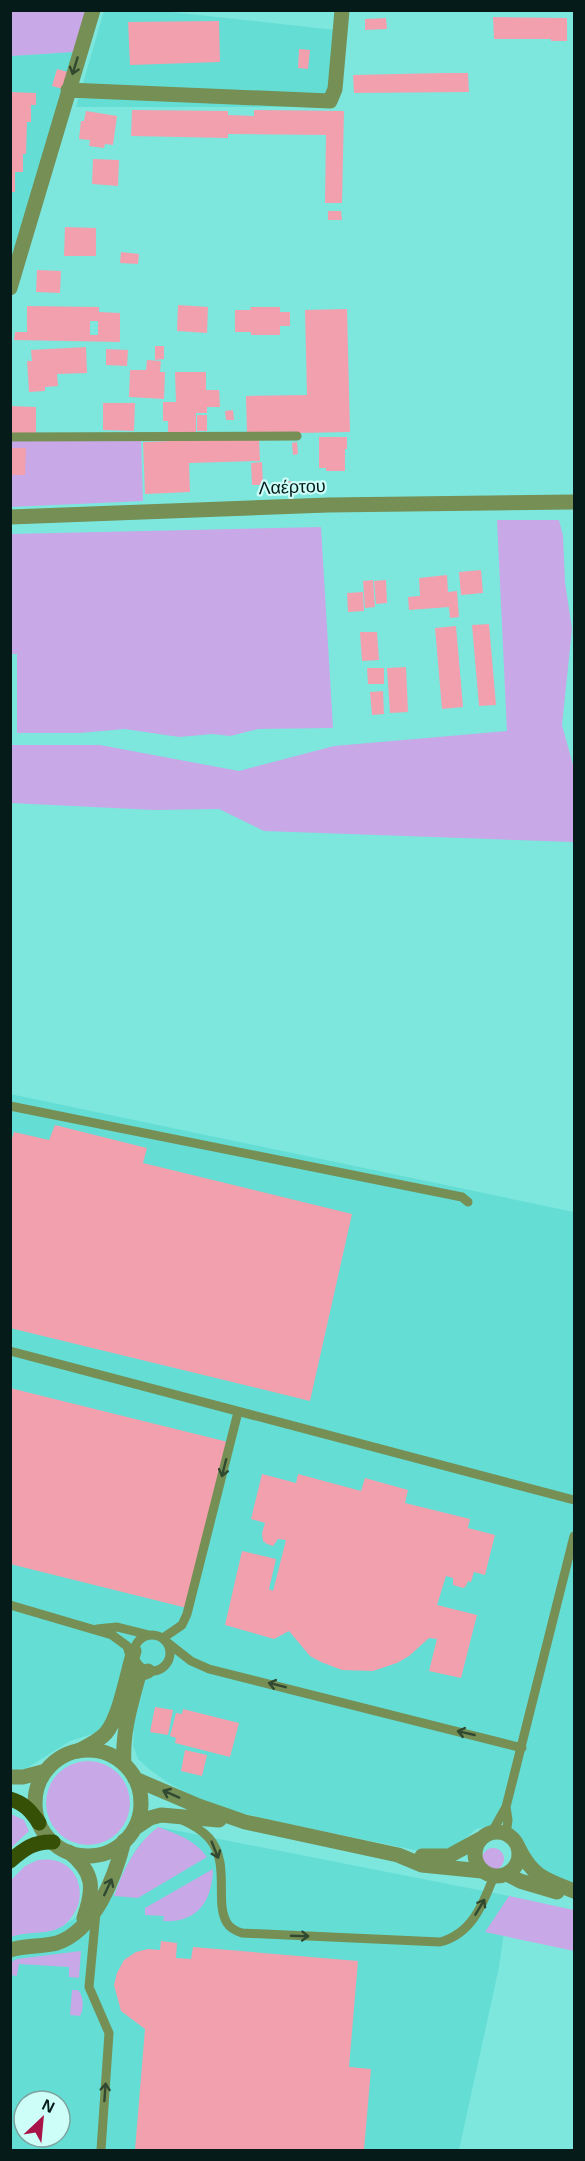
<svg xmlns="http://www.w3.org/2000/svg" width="585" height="2161" font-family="Arial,sans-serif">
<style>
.built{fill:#64ddd4;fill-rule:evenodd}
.green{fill:#c8a8e6}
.building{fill:#f2a0ae;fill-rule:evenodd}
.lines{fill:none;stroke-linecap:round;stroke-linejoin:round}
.service{stroke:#758f54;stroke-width:9}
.minor{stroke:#758f54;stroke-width:15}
.tertiary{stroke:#758f54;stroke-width:15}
.primary{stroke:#365006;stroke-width:15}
.oneway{stroke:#314931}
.labels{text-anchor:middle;stroke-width:4.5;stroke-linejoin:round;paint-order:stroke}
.street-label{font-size:18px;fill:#041b19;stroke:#cdfef8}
</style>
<rect width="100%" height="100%" fill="#7de7de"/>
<path class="built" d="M104,11H162L335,30L328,107H76Z
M74,52L11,264V56Z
M10,1094L574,1212V1885L536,1872L513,1830L502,1823L476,1829L458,1845L434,1854L274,1821L223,1808L201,1801L167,1782L149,1769L138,1759L133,1745L134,1732L117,1726L70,1741L27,1768L11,1771Z
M158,1827L509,1896L499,1967L459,2150H11V1931L61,1927L115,1893L125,1868L139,1845ZM24,2101H60V2137H24Z"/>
<path class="green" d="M11,11H88L74,52L11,56Z
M10,438H141L143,501L11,507Z
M497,520H559L563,536L565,582L572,629L562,725L573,765H574L573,842L264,831L219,809L154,810L11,803V745H100L239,771L334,746L507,731Z
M321,527L333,728L258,729L230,736L213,734L179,737L125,729L79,733H17V654H10L11,534Z
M46 1803a42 42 0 1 1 84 0a42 42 0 1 1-84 0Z
M11,1814L24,1820L29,1831L11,1848Z
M158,1827C177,1834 195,1840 207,1857L138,1898L114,1896C124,1869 135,1845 158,1827Z
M482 1859a11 11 0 1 1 22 0a11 11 0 1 1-22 0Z
M38,1860C42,1860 48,1859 52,1860C76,1863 86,1890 76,1910C73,1916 67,1924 61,1927C48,1935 26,1931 11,1937V1880L25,1866Z
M213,1869C212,1901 198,1923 163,1921L164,1916L145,1915V1908Z
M509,1896L574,1910V1951L485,1932Z
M81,1951L79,1978L69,1977V1967L19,1964L17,1976L11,1975V1962L17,1959Z
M72,1990H78C84,1996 84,2009 80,2016L70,2015Z"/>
<path class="building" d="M493,17L567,18V41H551V39H494Z
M386,18L387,29L365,30V19Z
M219,21L220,62L130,65L128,22Z
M299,49L310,50L308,69L298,68Z
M57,69L68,72L63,89L52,86Z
M443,73H468L469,92L354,93L353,75Z
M10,92L36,93V105H31V122H27L26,154H23V172H15V192H10Z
M132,110L228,111V115L254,116V110L344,111L342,203H325L326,135L228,134V138L131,136Z
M86,111L117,116L113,145L105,144L104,148L89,146L90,140L79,139L81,121H84Z
M93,159L119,160L118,186L92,184Z
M328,211H341L342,220H328Z
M65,227L96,228V256H64Z
M121,252L139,254L138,264L120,263Z
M37,270L61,271L60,293L36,292Z
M178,305L208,307L207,333L177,331Z
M27,306L99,307V312L120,313V342L14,340L15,332H27ZM90,321H98V335H90Z
M250,307H280V312H290V326H280V335H251V332H235V310H251Z
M347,309L350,432L247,434L246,396L307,395L305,310Z
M155,346H164V359L155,360Z
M86,347L87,373L57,374L58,386L45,387V391L29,392L27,361H32L31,350Z
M106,349L128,350L127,366L106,365Z
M147,360L161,361L160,372H165L164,399L129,397L130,370H146Z
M175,372H206V390H219L220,407H207V413H196V433H168V421H163V402H176Z
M103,403H135L134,431L103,430Z
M10,406L36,407V433H10Z
M233,410L234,420H226L225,411Z
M197,415H207V431H197Z
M319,437H347V449H345V471H326V468H319Z
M259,438L260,461L189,463L190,492L145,494L143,442Z
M297,442L298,454L293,455L292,443Z
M10,448H26L25,475H10Z
M262,462L263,485H252L251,463Z
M292,481L293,494L281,495L280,482Z
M481,570L483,593L461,595L459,572Z
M447,575L448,592L457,591L459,617L450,618L449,607L409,610L408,597L420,596L419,578Z
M373,580L375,607L365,608L363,581Z
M386,580L387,603L376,604L374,581Z
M363,592L364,611L348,612L347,593Z
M489,624L496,705L479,706L472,625Z
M456,626L463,707L442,709L435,628Z
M360,632H377L379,660L362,661Z
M406,667L408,712L390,713L387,668Z
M367,668H384V684H368Z
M383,691L384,714L372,715L370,692Z
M55,1125L147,1148L143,1163L352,1214L310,1401L10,1328V1145L14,1132L49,1140Z
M10,1388L228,1442L187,1608L10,1564Z
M262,1474L296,1483L298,1474L361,1491L365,1478L408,1490L405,1503L470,1519L468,1528L495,1535L485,1575L474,1572L471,1582L468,1581L466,1586L463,1588L453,1585V1578L446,1576L437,1605L477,1615L461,1678L429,1671L437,1639L429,1638L409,1656L397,1663L373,1671L342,1670L321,1662L310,1656L289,1631L274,1639L225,1625L242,1551L276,1559L269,1589L273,1591L286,1540L278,1539L273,1546L267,1544L263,1541L262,1533L265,1523L251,1519Z
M155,1707L173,1710L168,1735L150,1732Z
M183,1709L239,1723L230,1757L175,1743L176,1738L170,1736L176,1713L182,1714Z
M185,1750L207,1755L202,1776L181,1771Z
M161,1941L177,1943L176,1958L191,1959L193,1947L358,1961L349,2067L371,2069L364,2150H135L145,2029L121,2011L114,1985L117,1973L124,1960L136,1952L148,1949L160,1950Z"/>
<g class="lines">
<path class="service" d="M10,437L297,436
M10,1106L462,1197L468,1202
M10,1351L574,1500
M10,1605L112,1635L127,1646L131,1659
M97,1629L117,1627L149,1635
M134 1653a18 18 0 1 1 36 0a18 18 0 1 1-36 0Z
M163,1638L182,1625L187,1614L238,1412
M168,1643L191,1661L209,1669L522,1748
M506,1807L574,1536
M182,1820C191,1824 202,1830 209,1838C231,1863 214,1902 227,1923C230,1928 236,1931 242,1933L440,1942C472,1934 483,1904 494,1876
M492,1832L506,1807L508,1820L506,1834
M96,1912L89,1987L109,2033L101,2150"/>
<path class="minor" d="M68,90L330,101L335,89L342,10
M10,288L93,10
M10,517L328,505L574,502
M78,1751C88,1746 99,1741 106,1733C120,1717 127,1673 134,1651
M124,1764C122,1734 130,1707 138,1678L140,1674L148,1671
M69,1852C95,1873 94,1889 84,1918
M10,1950C26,1945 42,1947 57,1943C95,1930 115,1877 124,1841"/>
<path class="tertiary" d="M35 1803a53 53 0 1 1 106 0a53 53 0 1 1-106 0Z
M10,1777H23L46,1771
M135,1779L196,1805L245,1822L398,1855L422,1865L482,1871
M135,1828L150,1818L161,1815L219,1820
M475 1854a22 22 0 1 1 44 0a22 22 0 1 1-44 0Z
M518,1847C533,1877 544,1879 574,1891
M422,1856H449L480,1839
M507,1874L520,1881L557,1892"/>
<path class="primary" d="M10,1799C24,1803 31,1811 39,1823
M10,1861C24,1849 34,1841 53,1842"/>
</g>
<defs><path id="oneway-shaft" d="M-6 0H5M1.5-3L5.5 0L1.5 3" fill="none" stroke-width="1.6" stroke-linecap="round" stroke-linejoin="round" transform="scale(1.5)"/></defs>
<g class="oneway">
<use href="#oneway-shaft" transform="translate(75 66) rotate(107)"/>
<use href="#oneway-shaft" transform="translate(224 1468) rotate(104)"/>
<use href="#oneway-shaft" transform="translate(277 1685) rotate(-166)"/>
<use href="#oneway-shaft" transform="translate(466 1733) rotate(-167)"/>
<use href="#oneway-shaft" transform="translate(171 1794) rotate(-156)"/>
<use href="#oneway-shaft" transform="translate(215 1850) rotate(68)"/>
<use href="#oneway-shaft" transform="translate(108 1887) rotate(-65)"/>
<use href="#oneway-shaft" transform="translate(480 1907) rotate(-59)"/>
<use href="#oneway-shaft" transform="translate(300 1936) rotate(2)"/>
<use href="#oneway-shaft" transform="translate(105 2092) rotate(-86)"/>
</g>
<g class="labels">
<g class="street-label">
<text transform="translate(292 487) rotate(-2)" y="6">Λαέρτου</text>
</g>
</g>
<rect width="585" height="2161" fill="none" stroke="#041b19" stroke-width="24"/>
<g transform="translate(42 2119) rotate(26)"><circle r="28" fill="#cdfef8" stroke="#7da39f" stroke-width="1.5"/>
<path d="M0-4.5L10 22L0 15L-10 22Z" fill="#a81348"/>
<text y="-9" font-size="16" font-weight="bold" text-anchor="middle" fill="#041b19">N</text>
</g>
</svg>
